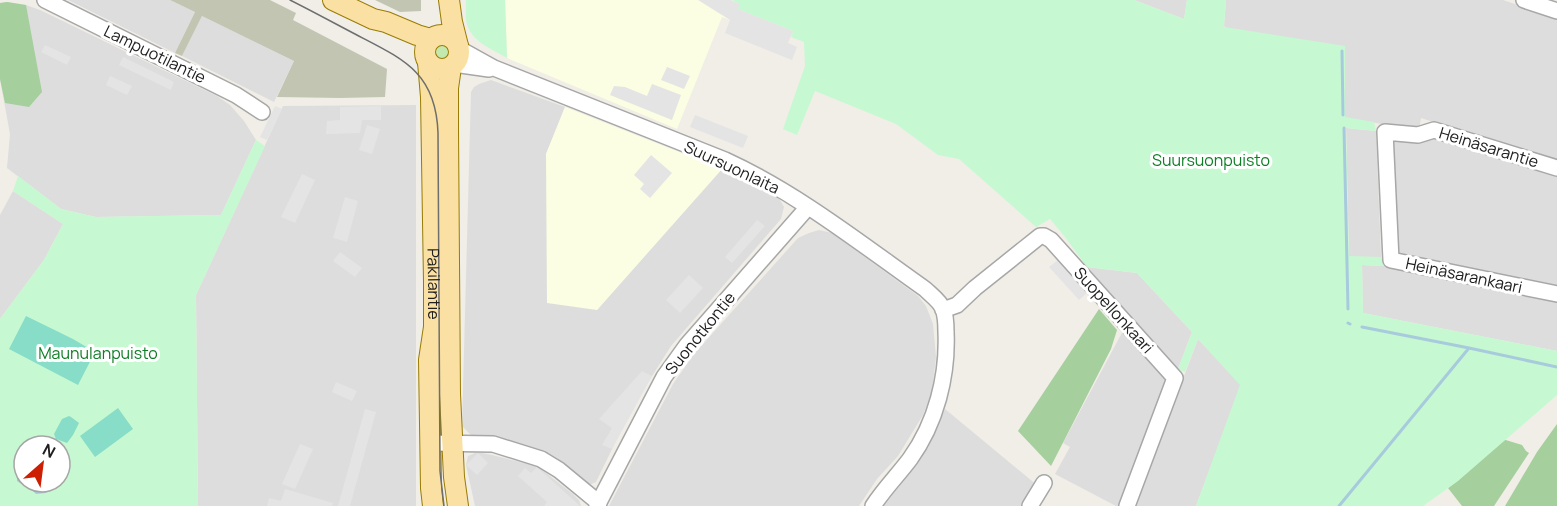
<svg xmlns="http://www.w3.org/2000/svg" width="1557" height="506" font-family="Manrope,sans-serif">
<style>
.residential{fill:#dedddd}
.education{fill:#fbfee2}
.construction{fill:#c2c5b2}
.grass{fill:#c3e9ae}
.forest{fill:#a5cf9c}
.park{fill:#c6f9d1;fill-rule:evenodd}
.pitch{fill:#87ddc8}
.parking{fill:#e4e4e4}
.water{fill:#a8cadd}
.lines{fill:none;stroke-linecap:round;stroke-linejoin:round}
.stream{stroke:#a8cadd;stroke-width:3}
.minor-casing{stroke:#a7a7a7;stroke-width:18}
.major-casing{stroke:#997c03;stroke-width:22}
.minor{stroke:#fff;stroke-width:15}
.major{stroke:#fae0a2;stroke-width:20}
.tram{stroke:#6e6e6e;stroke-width:1.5}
.labels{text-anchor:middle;stroke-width:6;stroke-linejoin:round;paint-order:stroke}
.street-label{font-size:16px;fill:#202020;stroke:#fff}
.park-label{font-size:16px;fill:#0e7e26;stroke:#fff}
</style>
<rect width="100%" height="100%" fill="#f0eee7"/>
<path class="residential" d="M68,0H170L195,12L175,53Z
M1134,0H1187L1184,19Z
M1226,0H1503L1557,18V163L1421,118L1419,130L1345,118L1224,26Z
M7,2L26,5L40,10L217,96L230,105L244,121L256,140L221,215L96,217L61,209L7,168L10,134L0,79V3Z
M202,16L294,61L274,102L182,56Z
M491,80L565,107L546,154L597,310L722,169L770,193L780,200L784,207L781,219L671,346L659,365L632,408L596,482L589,485L557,458L550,454L497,438L472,436L462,426L471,92L474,87L479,84Z
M416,105V506H198L196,295L283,106Z
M1346,128L1376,131L1381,257H1349Z
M1432,134L1557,173V289L1397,256L1392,139Z
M13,191L63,224L44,260L0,319V215Z
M819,230L832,233L918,296L926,306L933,324L936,357L932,391L923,415L898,456L877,479L859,506H609L673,384L694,354L798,238L809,233Z
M1362,265L1384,266L1557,301V351L1363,313Z
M1087,267L1137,273L1192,332L1178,369Z
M1124,329L1169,378L1121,506H1116L1055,474L1070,447L1063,443Z
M1198,339L1241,385L1196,506H1135Z
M945,409L1038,486L1026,506H883L928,448Z
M475,453H482L492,455L537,466L573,494L579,500L581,506H475L466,465L468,456Z"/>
<path class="education" d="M505,0H732L740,4L730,20L722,17L677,129L507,58Z
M565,107L722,169L597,310L547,303L546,154Z"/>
<path class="construction" d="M170,0H270L296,13L293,20L387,69L385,97L340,98L277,97L294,61L202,16L182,56L175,53L195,12Z
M375,0H421V11L400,12Z"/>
<path class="grass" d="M444,42L449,45L448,60L442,62L435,59C431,51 434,43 444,42Z"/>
<path class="forest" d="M7,2L26,5L42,92L29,107L5,103L0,79V3Z
M1099,309L1117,330L1111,349L1051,466L1018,431Z
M1557,424V506H1505L1537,452Z
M1496,437L1522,445L1526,451L1529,453L1494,506H1462L1448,488L1457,481Z"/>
<path class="park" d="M466,0H505L507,58C492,49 472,42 467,24C465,17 466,8 466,0Z
M732,0H1134L1184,19L1187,0H1226L1224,27L1345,46V117L1374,122L1376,131L1346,128L1349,256L1381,257L1384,266L1362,265L1363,313L1557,351V395L1458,481L1423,506H1196L1240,385L1198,339L1185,372L1178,369L1192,332L1137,273L1087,267L1065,237L1050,219L1036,227L959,159L938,155L896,124L815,91L797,135L783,129L805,66L804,42L791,37L793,31L738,9L739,4Z
M256,140L265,146L196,295L198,506H0V319L44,260L63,224L13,191L18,176L61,209L96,217L221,215ZM24,446H60V482H24Z"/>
<path class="pitch" d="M26,316L73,339L95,352L78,385L9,349Z
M118,408L133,429L95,457L80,436Z
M69,416L71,417L79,423L73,435L67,443L56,439L54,434L62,419Z"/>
<path class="parking" d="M698,0H731L740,4L738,9L793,31L788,43L797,47L792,60L725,33L730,20Z
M45,45L71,57L67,65L41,52Z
M123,57L174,82L171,90L119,65Z
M667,67L690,76L684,89L661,80Z
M110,76L132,86L127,95L106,85Z
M652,84L681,95L672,120L610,95L614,86L625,87L647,96Z
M275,106L282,109L267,140L260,137Z
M381,106V120H362L360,133L326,134L327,121L340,120V107Z
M695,115L748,136L743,148L690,127Z
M367,125L380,129L372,154L359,150Z
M651,155L672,173L650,198L640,189L644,184L634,175Z
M302,174L315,180L295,223L281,217Z
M345,197L358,201L347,242L333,238Z
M757,220L765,226L732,263L725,257Z
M340,252L362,268L355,277L333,261Z
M1058,260L1088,292L1079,300L1049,267Z
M689,275L703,288L680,313L666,300Z
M642,371L652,376L612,449L602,445L612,428L599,419Z
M336,382L357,391L352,401L332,392Z
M365,409L376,412L350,506H338Z
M300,444L313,449L295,489L282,484Z
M478,453L488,463L477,475L466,465Z
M537,467L580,506H544L547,502L518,476L525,468L531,473Z
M285,489L333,503L332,506H267L269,498L281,501Z"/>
<path class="water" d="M21,471H24V482H54L46,493L36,494L32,490L29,484L23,485L17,481V474Z"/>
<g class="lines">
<path class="stream" d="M1342,51L1343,115
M1344,128L1348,309
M1348,323L1350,324
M1362,327L1469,348
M1339,506L1469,348L1557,367"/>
<defs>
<path id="minor" d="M45,0L236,95L262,112
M1524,0L1557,11
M458,48L494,68L725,160C797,193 860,243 925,289C931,295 940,301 943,309C946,316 946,325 946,332C948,376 936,423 910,459C898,475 884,489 873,506
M454,64L489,69
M1557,168L1434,130L1418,135L1385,132L1391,260L1557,294
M943,310L957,305L975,288L1040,236H1044L1051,240L1175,378L1127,506
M430,443L493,444L541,459L559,470L599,503
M597,506L664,377L687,345L808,207
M1030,506L1044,483"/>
<g id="major">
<path d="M333,0L373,19L386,22L417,35L431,39"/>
<path d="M449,0L452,22L458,46"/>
<circle cx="442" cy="52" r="17"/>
<path id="s1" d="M428,62L431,97L434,282V327L429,360L431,488L433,506"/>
<path d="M451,67L448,88V130L450,394L454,477L458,506"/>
</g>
</defs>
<use href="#minor" class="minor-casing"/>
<use href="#major" class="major-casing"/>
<use href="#minor" class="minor"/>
<use href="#major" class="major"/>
<path class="tram" d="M290,0C312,11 334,23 355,34C403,59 436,72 438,133L440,471L444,506"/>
</g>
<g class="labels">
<g class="street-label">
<text transform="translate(155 54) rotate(26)" y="6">Lampuotilantie</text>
<text transform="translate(1489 147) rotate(17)" y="6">Heinäsarantie</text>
<text transform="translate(732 167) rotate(25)" y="6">Suursuonlaita</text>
<text transform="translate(1464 275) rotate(12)" y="6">Heinäsarankaari</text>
<text dy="6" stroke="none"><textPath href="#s1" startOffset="222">Pakilantie</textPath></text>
<text transform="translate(1114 310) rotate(48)" y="6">Suopellonkaari</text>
<text transform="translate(700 333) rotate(-51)" y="6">Suonotkontie</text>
</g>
<g class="park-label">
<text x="1211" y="166">Suursuonpuisto</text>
<text x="98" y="359">Maunulanpuisto</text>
</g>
</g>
<g transform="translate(42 464) rotate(28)"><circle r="28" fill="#ffffff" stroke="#a6a6a6" stroke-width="1.5"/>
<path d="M0-4.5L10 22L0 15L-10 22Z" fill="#cc1f04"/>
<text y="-9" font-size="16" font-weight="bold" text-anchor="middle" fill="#202020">N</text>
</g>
</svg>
